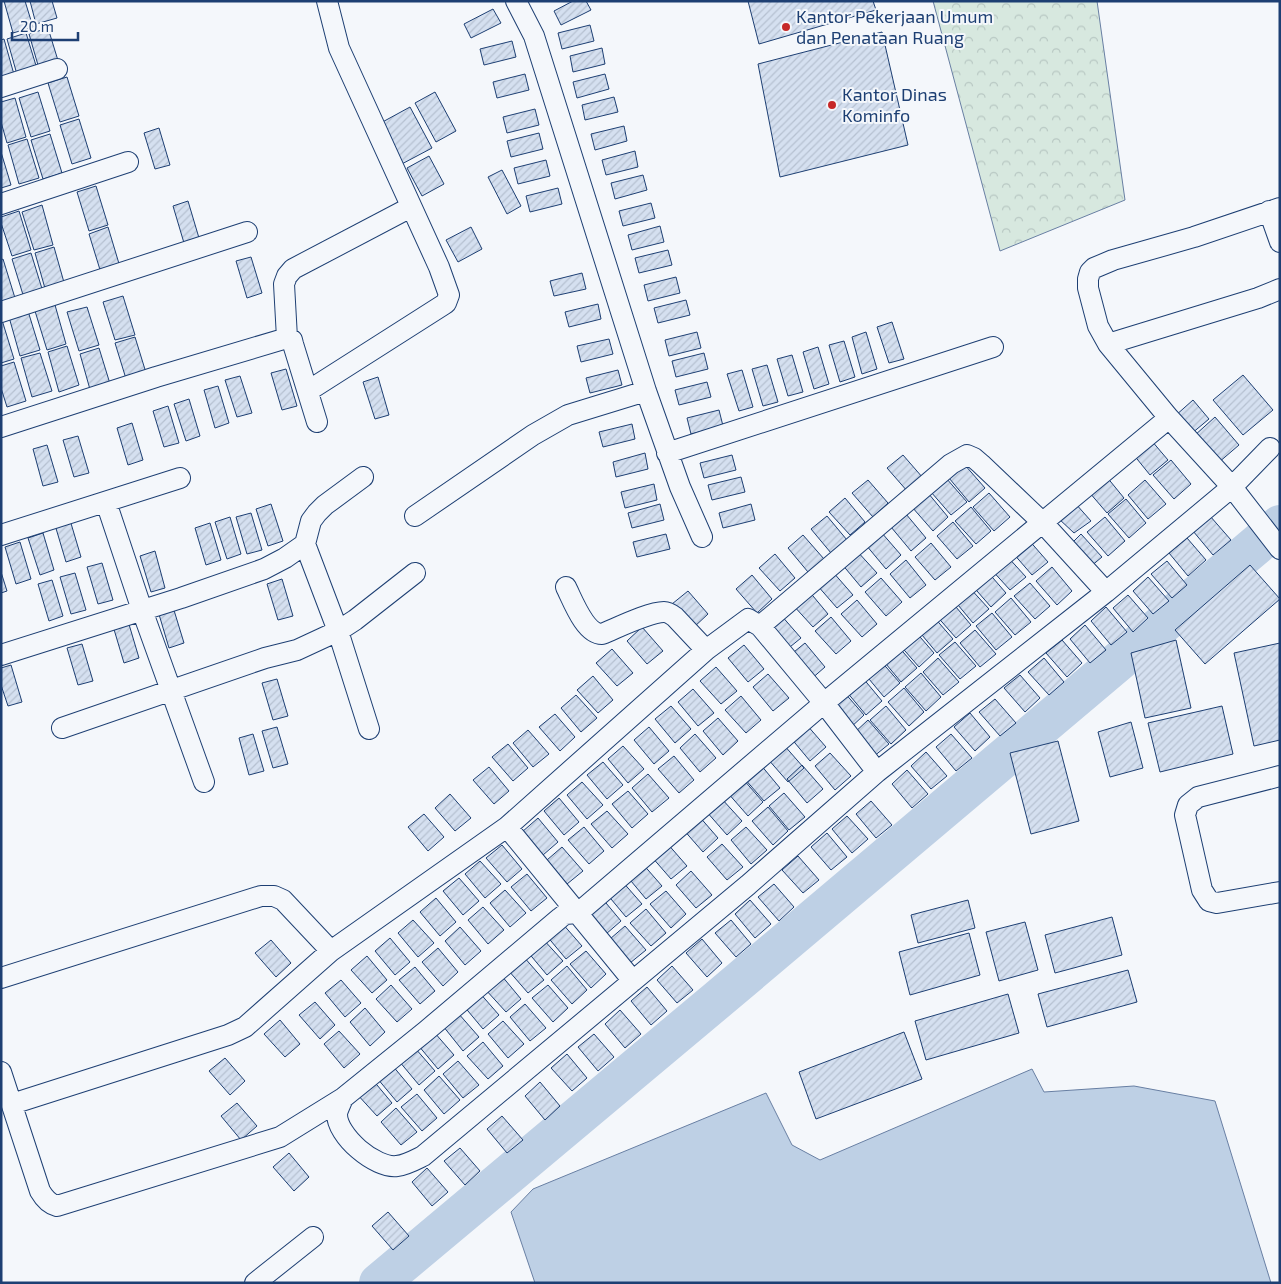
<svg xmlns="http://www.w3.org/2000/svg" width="1281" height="1284" font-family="'Exo 2',sans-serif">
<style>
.forest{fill:url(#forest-crowns);stroke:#687fa3}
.water{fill:#bed0e5;stroke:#687fa3}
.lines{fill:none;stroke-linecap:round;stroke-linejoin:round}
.river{stroke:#bed0e5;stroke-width:40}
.building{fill:url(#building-hatch);stroke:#1d3f73}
.street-casing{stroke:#1d3f73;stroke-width:22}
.street{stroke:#f4f7fb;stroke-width:20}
.poi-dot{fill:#c62828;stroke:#f4f7fb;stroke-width:2}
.labels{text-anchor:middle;stroke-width:4;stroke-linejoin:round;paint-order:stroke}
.poi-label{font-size:18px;fill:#1d3f73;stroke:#f4f7fb;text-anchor:start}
</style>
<defs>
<pattern id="forest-crowns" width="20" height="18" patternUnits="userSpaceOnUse" patternTransform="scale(1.25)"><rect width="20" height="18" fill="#d7e8df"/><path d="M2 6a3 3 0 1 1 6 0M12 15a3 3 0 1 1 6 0" fill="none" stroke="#b8c8c3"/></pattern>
<pattern id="building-hatch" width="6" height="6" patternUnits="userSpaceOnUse" patternTransform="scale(1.25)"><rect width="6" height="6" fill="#d5e0f0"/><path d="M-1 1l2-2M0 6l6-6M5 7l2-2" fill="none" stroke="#b6c1d1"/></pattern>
</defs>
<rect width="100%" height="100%" fill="#f4f7fb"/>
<path class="forest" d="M933,1H1097L1125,200L1000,251Z"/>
<path class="water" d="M1032,1069L1044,1092L1134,1086L1215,1101L1271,1283H535L511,1212L533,1189L766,1093L792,1145L820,1160Z"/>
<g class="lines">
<path class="river" d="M379,1283L716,1001L1280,525"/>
</g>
<path class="building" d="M4,1H25L33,27L13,33Z
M30,1H52L57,18L36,24Z
M573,1H586L591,10L561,25L554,11Z
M748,1H873L876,10L759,44Z
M493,9L501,23L471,38L464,24Z
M590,25L594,41L562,49L558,33Z
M48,28L60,67L40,72L29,34Z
M882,32L908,145L780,177L758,64Z
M26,33L38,72L18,78L7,39Z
M4,39L15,78L1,83V40Z
M512,41L516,57L484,65L480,49Z
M602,48L605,64L573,72L570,56Z
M525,74L529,90L497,98L493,82Z
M605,74L609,89L577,98L573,82Z
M67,77L79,116L60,122L48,83Z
M38,92L50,131L31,137L19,98Z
M435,92L456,131L436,142L415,103Z
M614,97L618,112L585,120L582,105Z
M15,98L26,137L7,143L1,122V102Z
M410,107L432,148L398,166L377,125Z
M535,109L539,125L507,133L503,117Z
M79,119L91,158L72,164L60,125Z
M624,126L627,141L595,150L591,134Z
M159,128L170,165L155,169L144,133Z
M539,133L543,149L511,157L507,141Z
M50,134L62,173L43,179L31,140Z
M27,139L39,178L19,184L8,145Z
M635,151L638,167L606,175L602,160Z
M1,152L11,185L1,188Z
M429,156L444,184L422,196L407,168Z
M546,160L550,176L518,184L514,168Z
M502,170L521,206L507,214L488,177Z
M643,175L647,190L615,199L611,183Z
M96,186L108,225L89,231L77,192Z
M558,188L562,204L530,212L526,196Z
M188,201L199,238L184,243L173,206Z
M651,203L655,218L623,226L619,211Z
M42,205L53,245L34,250L22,212Z
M19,211L31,250L12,256L1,223V217Z
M660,226L664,242L632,250L628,235Z
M108,227L120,267L101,273L89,234Z
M471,227L482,249L458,262L446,240Z
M54,247L65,286L46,292L35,253Z
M668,250L672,265L639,273L635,258Z
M31,253L43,292L24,298L12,259Z
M251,257L262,293L247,298L236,261Z
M3,259L15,298L1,302V260Z
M582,273L586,289L554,296L550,281Z
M676,277L680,293L648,301L644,285Z
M123,296L135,335L115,340L103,302Z
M686,300L690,315L658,323L654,308Z
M598,304L601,319L569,327L565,312Z
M55,305L66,344L47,350L35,311Z
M87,307L99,345L79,351L67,312Z
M28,311L40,350L20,356L9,317Z
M2,320L14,359L1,363V321Z
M892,322L904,359L889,363L877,327Z
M697,332L701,348L669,356L665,340Z
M866,332L877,369L862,374L852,337Z
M135,337L147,376L127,382L115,343Z
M609,339L613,354L581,362L577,346Z
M844,341L855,377L840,382L829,345Z
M67,346L79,385L59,392L48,352Z
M818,347L829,384L814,389L803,352Z
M99,348L111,387L91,393L80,354Z
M40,353L52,391L32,397L21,358Z
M704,353L708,369L676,377L672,361Z
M792,355L803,392L788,396L777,359Z
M14,362L26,401L7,407L1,388V366Z
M767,365L778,402L763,406L752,369Z
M286,369L297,406L282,410L271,373Z
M618,370L622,385L590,393L586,378Z
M742,370L753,407L739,411L727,374Z
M1243,375L1273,410L1243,435L1213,400Z
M240,376L252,413L237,417L225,380Z
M378,377L389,415L375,419L363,382Z
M707,382L711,397L679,405L675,390Z
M218,386L229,423L215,428L204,390Z
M189,399L200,436L186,441L174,404Z
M1193,400L1209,419L1191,434L1175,416Z
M168,406L179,443L164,447L153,411Z
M719,410L723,426L691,434L687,418Z
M1215,417L1239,445L1218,463L1194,436Z
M132,423L143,460L128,465L117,428Z
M632,424L635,439L603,447L599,432Z
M78,436L89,473L74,477L63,440Z
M1151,440L1168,460L1150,475L1133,454Z
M47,445L58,482L43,486L33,449Z
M645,453L648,469L616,477L613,462Z
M732,455L736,470L704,478L700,463Z
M903,455L923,478L908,492L887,468Z
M1171,460L1191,484L1174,499L1153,475Z
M964,464L985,488L969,502L949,478Z
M1106,476L1124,498L1107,513L1089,492Z
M741,477L745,492L712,500L708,485Z
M946,478L967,502L951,515L931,492Z
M868,480L888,503L873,517L852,493Z
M1145,480L1166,504L1148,519L1128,495Z
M654,484L657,500L625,508L621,492Z
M928,493L948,517L933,531L912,507Z
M989,493L1010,517L994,531L973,507Z
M845,498L865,522L850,535L829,512Z
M1126,499L1146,523L1129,538L1108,514Z
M1075,503L1091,521L1074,533L1058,518Z
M271,504L283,541L268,546L256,509Z
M660,504L664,520L632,528L628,513Z
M751,504L755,520L723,528L719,513Z
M971,507L991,531L976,544L955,521Z
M251,513L262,550L247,554L236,517Z
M906,514L926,538L911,551L891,527Z
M827,516L847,540L831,553L811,529Z
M1210,516L1231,540L1213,555L1193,531Z
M230,517L241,554L227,559L215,522Z
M1105,517L1125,541L1108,556L1087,532Z
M70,520L81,557L66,562L55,525Z
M953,522L973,546L957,559L937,536Z
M210,523L221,560L206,565L195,528Z
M881,532L901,555L886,569L866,545Z
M43,533L54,570L40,575L28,538Z
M666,534L670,549L637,557L633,542Z
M1081,534L1102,557L1090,567L1071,544Z
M803,535L824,559L808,572L788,548Z
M1027,538L1048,562L1032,575L1012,552Z
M1187,538L1206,560L1188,576L1169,553Z
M20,542L31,579L16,584L5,547Z
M931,543L951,567L935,580L915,557Z
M856,550L877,573L861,587L841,563Z
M155,551L165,588L151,592L140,556Z
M775,554L795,578L780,591L759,568Z
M1005,554L1026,577L1010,590L989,567Z
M906,560L926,585L910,598L890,574Z
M1167,561L1187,585L1172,598L1151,574Z
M102,563L113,600L98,604L87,567Z
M1250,565L1280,599L1205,664L1175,630Z
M1052,567L1072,591L1057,605L1036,581Z
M986,570L1006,593L991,607L970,583Z
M832,571L853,595L837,608L817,585Z
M1,572L7,591L1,593Z
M75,573L86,610L71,614L60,577Z
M752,575L772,599L757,613L736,589Z
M1148,577L1169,601L1153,614L1133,591Z
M881,578L902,602L886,616L865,592Z
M282,579L293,616L278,620L267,584Z
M52,580L63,616L49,621L38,584Z
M1030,583L1050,606L1035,619L1014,596Z
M968,586L989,609L973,623L953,599Z
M808,590L828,614L813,627L792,604Z
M688,591L708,614L693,628L672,604Z
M1128,595L1148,618L1133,632L1113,608Z
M1011,598L1031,622L1015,635L995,612Z
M857,600L877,624L862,637L841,614Z
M951,601L971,625L956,638L935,614Z
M173,607L184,643L169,648L158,611Z
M1106,607L1127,632L1111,645L1091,621Z
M992,613L1012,637L996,650L976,626Z
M780,614L801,638L785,651L765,627Z
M933,616L953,639L937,653L917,629Z
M831,617L851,641L836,654L815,631Z
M128,621L139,658L124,663L113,626Z
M1085,625L1106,650L1090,663L1070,639Z
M642,627L663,651L647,664L627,641Z
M914,630L934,653L919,667L898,643Z
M975,630L996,654L980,667L960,643Z
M1062,640L1082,663L1067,677L1046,653Z
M1176,640L1191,708L1145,718L1131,653Z
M955,642L976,666L960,679L939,655Z
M805,643L825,667L810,680L789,656Z
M1280,643V740L1254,746L1234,653Z
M82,644L93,681L78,685L67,648Z
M896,644L917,668L901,682L881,658Z
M744,645L764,669L748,682L728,658Z
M612,649L633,673L617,686L596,663Z
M938,658L959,682L943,695L923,672Z
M1044,658L1064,682L1049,695L1028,672Z
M879,659L900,683L884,697L864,673Z
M11,665L22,702L8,706L1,685V668Z
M716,667L737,691L721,704L700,681Z
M921,673L941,697L926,711L905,687Z
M768,674L789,698L773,711L753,687Z
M1020,675L1040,698L1025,712L1004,688Z
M593,676L613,700L598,713L577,690Z
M862,677L882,701L866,715L846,691Z
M277,679L288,716L273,720L262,683Z
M904,688L924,712L909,726L888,702Z
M693,689L714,713L698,726L678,702Z
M843,691L864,715L849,729L828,705Z
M576,695L597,718L581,732L561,708Z
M741,696L761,720L746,733L725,710Z
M995,699L1016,723L1000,736L979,712Z
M671,706L691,729L675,743L655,719Z
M886,706L906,730L891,744L870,720Z
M1222,706L1233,754L1160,772L1148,723Z
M970,713L990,737L975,751L954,727Z
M555,714L575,737L560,751L539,727Z
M718,718L738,741L723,755L703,731Z
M868,720L889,744L873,757L853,734Z
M1131,722L1143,768L1110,777L1098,732Z
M806,724L826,747L810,761L790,737Z
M277,727L288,764L273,768L262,731Z
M649,727L669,751L654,764L634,740Z
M528,730L549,754L533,767L513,743Z
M253,734L264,771L249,775L239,738Z
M695,734L716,758L700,772L680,748Z
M951,734L972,758L956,771L936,747Z
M1058,741L1079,821L1031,834L1010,753Z
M508,744L528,768L513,781L492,757Z
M783,744L804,768L788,782L767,758Z
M623,746L644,769L628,783L608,759Z
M926,752L947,776L931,789L911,766Z
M830,753L851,776L835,790L815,766Z
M674,756L694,780L679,793L658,769Z
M603,762L623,785L607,799L587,775Z
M760,764L780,788L764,801L744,778Z
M802,765L823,789L807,803L787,779Z
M489,767L509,791L494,804L473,780Z
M907,770L928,794L912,808L892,784Z
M648,774L669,798L652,812L632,788Z
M743,779L763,802L748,816L727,792Z
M582,782L603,805L587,819L567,795Z
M628,791L648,814L632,828L612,804Z
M784,793L805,817L789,830L769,806Z
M450,794L471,818L455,831L435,808Z
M559,798L579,822L564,835L544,811Z
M721,798L742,821L727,835L706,811Z
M871,801L892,825L876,838L856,814Z
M768,807L788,831L773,845L752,821Z
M607,811L628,834L612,848L591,824Z
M424,814L444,837L428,851L408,827Z
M698,815L718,838L703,852L682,828Z
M847,816L868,839L852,853L832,829Z
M538,818L558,842L543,855L522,832Z
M584,827L604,851L589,864L568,840Z
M746,827L767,850L751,864L731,840Z
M827,833L847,857L831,870L811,847Z
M666,842L687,866L671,879L651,856Z
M722,844L743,867L727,880L707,857Z
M502,845L522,869L507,882L486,858Z
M562,847L583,871L567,884L547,860Z
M798,856L819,880L803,893L782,870Z
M480,861L501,884L485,898L465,874Z
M641,862L662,886L646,899L626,875Z
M691,871L712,895L696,908L676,885Z
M527,874L547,898L531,911L511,887Z
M459,878L479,901L463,915L443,891Z
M621,880L642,904L626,917L606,893Z
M774,884L794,907L779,921L758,897Z
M505,890L526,913L510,927L490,903Z
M666,891L686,914L671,928L650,904Z
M601,897L621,921L606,934L585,910Z
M436,898L456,922L440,936L420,912Z
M750,900L771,924L755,938L735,914Z
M968,900L975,928L918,943L911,915Z
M483,907L504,930L488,944L468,920Z
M646,909L666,933L651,946L630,923Z
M1112,917L1122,955L1055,973L1045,935Z
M413,920L434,943L418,957L398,933Z
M731,920L751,944L736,957L715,933Z
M561,922L582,946L566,959L546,935Z
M1025,922L1038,970L999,981L986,932Z
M625,926L646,950L630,963L610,939Z
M460,927L481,951L465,965L445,941Z
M969,933L980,975L910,995L899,952Z
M390,938L410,962L395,975L375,951Z
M542,938L563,961L547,975L527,951Z
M702,939L722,963L707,977L686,953Z
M271,940L291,963L276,977L255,953Z
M438,948L458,972L443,986L422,962Z
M586,951L606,974L591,988L570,964Z
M367,956L387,980L372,993L351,970Z
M523,956L544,980L528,993L508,970Z
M567,966L587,990L572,1004L551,980Z
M672,966L693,990L677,1003L657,980Z
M415,967L435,991L420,1004L399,980Z
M1128,970L1137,1002L1047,1027L1038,994Z
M501,975L521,999L506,1012L485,989Z
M341,980L361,1003L345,1017L325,993Z
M391,985L412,1009L397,1022L376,999Z
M548,985L568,1008L553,1022L532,998Z
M647,987L667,1011L651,1025L631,1001Z
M478,991L499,1015L483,1029L463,1005Z
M1008,994L1019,1033L926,1060L915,1021Z
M315,1002L335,1025L320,1039L299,1015Z
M525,1004L546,1028L530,1041L510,1017Z
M365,1008L385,1032L370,1046L350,1022Z
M620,1010L641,1034L625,1048L605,1024Z
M458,1013L479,1037L463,1051L443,1026Z
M280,1020L300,1044L285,1057L264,1034Z
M503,1021L524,1044L508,1058L488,1034Z
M339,1031L360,1054L344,1068L324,1044Z
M434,1032L454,1055L438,1069L418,1045Z
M904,1032L922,1079L816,1119L799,1072Z
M594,1034L614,1057L598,1071L578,1047Z
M483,1042L503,1066L488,1079L467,1056Z
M415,1048L435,1071L419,1085L399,1061Z
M567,1054L587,1078L572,1091L551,1068Z
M225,1058L245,1081L230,1095L209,1071Z
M458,1061L479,1085L463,1098L443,1074Z
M392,1065L412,1089L397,1102L377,1078Z
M439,1076L460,1100L444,1114L424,1090Z
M372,1079L392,1103L377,1116L356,1093Z
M540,1082L560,1106L545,1120L525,1096Z
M417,1094L437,1118L422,1131L401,1107Z
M237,1103L257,1126L241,1140L221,1116Z
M396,1108L417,1132L401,1145L381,1122Z
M502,1116L523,1140L507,1153L487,1129Z
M460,1148L480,1171L465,1185L444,1161Z
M289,1153L309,1177L294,1191L273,1167Z
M427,1168L448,1192L432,1206L412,1182Z
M388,1212L409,1236L393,1250L372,1226Z"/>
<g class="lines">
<defs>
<path id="street" d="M516,1L534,36L646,391L680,487L702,537
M1,87L57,69
M1,204L128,162
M1269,211L1280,242
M1,312L247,232
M287,338L284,284L287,276L293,269L411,207
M1108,344L1258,298L1280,289
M308,391L443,305L446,303L449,295L439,267L339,48L327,1
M1169,418L1108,344L1098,326L1088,288V279L1090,272L1094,268L1113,260L1194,237L1280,208
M1,427L156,377L287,338L292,340L293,344L317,422
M667,453L993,347
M106,502L142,610L204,782
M415,516L533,435L568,415L646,391
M1,535L180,478
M305,544L338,631L369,729
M566,587C573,601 585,634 602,634C617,628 649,612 664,612C668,612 671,614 675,617L706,650
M760,626L951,464L967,455L974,458L981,464L1043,523L1106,592
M1,655L181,598L264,569L285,558L305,544L311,521L317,513L325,505L363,477
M62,728L265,658L297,650L338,631L355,620L415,573
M1280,776L1198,797L1188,805L1185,815L1202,890L1209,901L1217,903L1280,892
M507,827L633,981
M1,978L261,896H274L283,900L331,951
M1,1072L40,1191C44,1198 49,1204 57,1206L280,1137L343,1098L426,1031L560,918L565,914L578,913L824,703L1169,418L1232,487L1280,549
M343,1098C341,1103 338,1109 337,1113C336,1136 376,1169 397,1166C406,1165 415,1160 423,1156L748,885L877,772L1106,592L1232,487L1270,448
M12,1104L228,1035L245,1027L331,951L507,827L706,650L748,619L760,626L824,703L877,772
M255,1283L313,1237"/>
</defs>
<use href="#street" class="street-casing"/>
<use href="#street" class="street"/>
</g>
<g class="poi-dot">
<circle cx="786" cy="27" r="5"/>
<circle cx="832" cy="105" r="5"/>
</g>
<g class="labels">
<g class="poi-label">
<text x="796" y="23">Kantor Pekerjaan Umum<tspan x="796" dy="21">dan Penataan Ruang</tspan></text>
<text x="842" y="101">Kantor Dinas<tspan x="842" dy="21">Kominfo</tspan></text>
</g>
</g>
<rect width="1281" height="1284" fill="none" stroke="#1d3f73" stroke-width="5"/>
<path d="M12 32v8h66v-8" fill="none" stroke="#1d3f73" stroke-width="2.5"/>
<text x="20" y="32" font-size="15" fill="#1d3f73" stroke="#f4f7fb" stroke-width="4" paint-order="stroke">20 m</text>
</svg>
